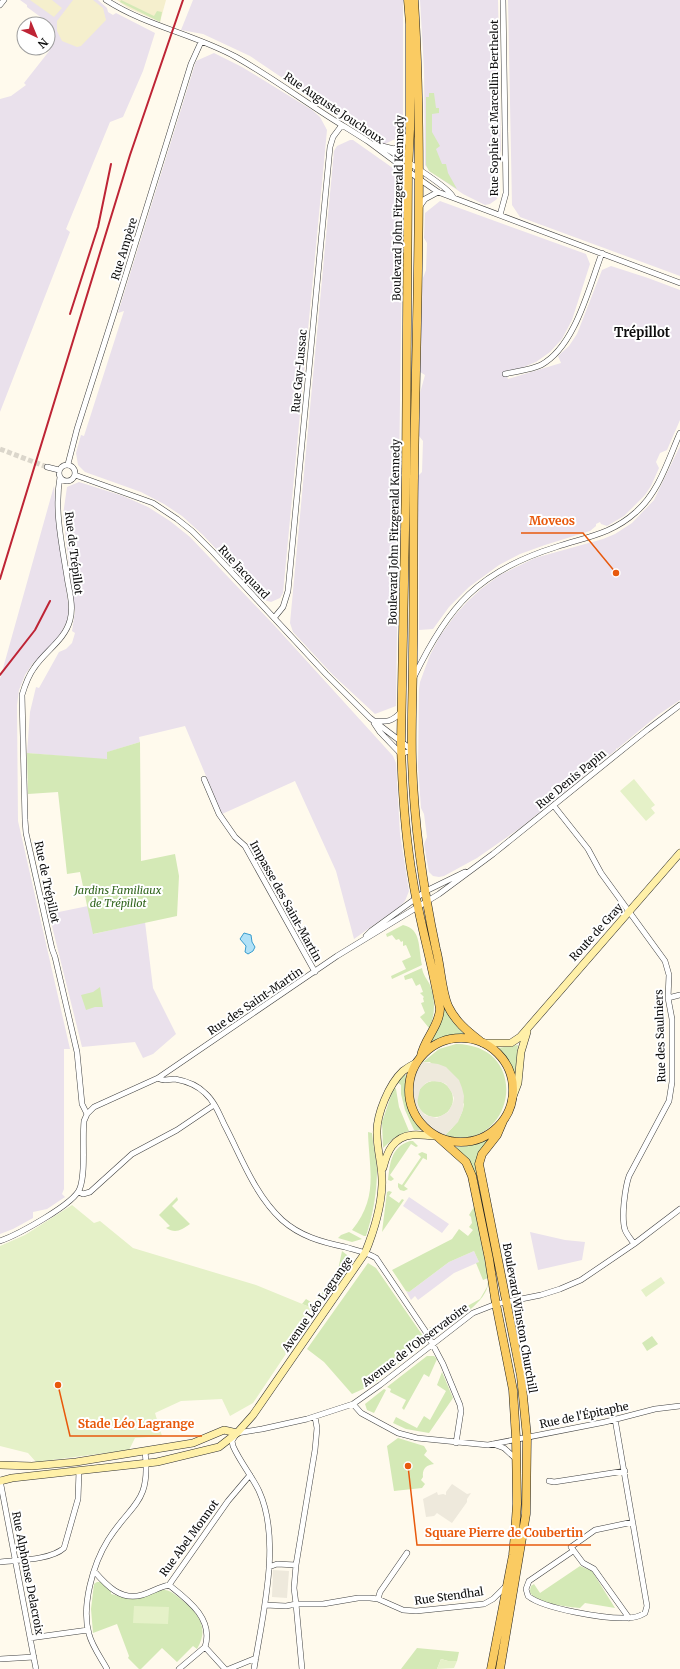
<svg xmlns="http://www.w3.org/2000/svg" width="680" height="1669" font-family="Merriweather,serif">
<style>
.industrial{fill:#eae1ec}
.farmland{fill:#f5efcd}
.green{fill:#d4e9b6}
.pitch{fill:#e5f1c8}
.plaza{fill:#eee9dc;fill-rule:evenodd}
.water{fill:#b1e1f7;stroke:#389cce}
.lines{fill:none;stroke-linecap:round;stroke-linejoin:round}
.minor-tunnel{stroke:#dbd6cb;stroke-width:5;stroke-dasharray:5 2.5;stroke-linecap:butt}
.minor-casing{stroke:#404040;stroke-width:6}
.secondary-casing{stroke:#2f2f2f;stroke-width:8}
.primary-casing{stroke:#1e1e1e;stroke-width:9}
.minor{stroke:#fff;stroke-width:5}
.secondary{stroke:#fff0a8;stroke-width:7}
.primary{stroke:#facb62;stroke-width:8}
.rail{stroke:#be2435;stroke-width:2}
.labels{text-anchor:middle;stroke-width:4;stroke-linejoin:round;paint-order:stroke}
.street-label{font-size:11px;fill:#0d0d0d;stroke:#fff}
.park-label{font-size:11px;font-style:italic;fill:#30651d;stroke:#fff}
.quarter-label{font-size:13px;font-weight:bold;fill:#0d0d0d;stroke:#fff}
.leader{fill:none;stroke:#e8590c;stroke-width:1.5}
.callout-dot{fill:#e8590c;stroke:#fff;stroke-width:1.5}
.callout-label{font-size:12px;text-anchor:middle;font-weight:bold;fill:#e8590c;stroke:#fff;stroke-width:4;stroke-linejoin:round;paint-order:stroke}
</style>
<rect width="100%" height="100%" fill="#fffaed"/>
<path class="industrial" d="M20,0H98L107,8L108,12L113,15L116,13L155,33L143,71L123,117L110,122L66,229L70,232L0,412V99L11,96L26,85L24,83L50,50L48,48V37L50,34L48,32V27L50,24L27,7V5Z
M193,0H403V135L385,144L318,102L250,56L203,34L181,30Z
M420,0H498L501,150L498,162L499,193L497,199L490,204L485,205L463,194L431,172L425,165L424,70Z
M508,0H680V276L520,217L512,205Z
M214,53L242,67L312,110L320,117L327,130L283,593L280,598L271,602L264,600L203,535L182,516L164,504L141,492L85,472L78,465L76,453L81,435L84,436L124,311L118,313L196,61Z
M350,140H353L397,171L402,183V212L399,219L398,243L402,251L396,706L375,714L333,675L293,632L290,623L334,151L337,146Z
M440,201L586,254L590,264L572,320L562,339L550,352L536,362L521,368L505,371L508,379L561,363L558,356L569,346L577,334L602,270L611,266L648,278L680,290V420L667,450L660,453L656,462L659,468L651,486L645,495L624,516L607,526L601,524L600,522L596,524V526L590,531L545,545L520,554L499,565L469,587L449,607L433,629L419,630L418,476L422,472L423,441L419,436L420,393L425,375L420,372L421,296L423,278L426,270L427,243L424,238L425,213Z
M680,446V700L658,715L617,749L616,748V750L520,828L477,858L444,876L439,877L433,876L429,872L428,867L424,844L427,837L424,814L421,808L418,767L419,689L420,682L430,655L440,636L456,614L467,602L481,589L500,575L535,558L603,539L615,534L632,523L654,500Z
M79,482L123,496L148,507L170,521L190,537L274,625L393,756L396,763L400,834L409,891L405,901L399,907L354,939L336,871L295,781L222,814L185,726L139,737L140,742L108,752L107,760L27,753L30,712L36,687L39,688L59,652L66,649L72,643L75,633L72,631L75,612L63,515L67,487Z
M54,486L56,513L69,610L67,621L61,633L45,652L33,663L25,675L19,690L17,705L18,821L70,1049H64V1189L62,1194L65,1197L47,1209L33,1212V1218L13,1229L0,1234V679Z
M88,906L94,934L145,922L153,988L176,1034L153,1054L143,1058L135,1042L82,1047L49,914Z
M409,1197L449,1224L442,1233L403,1206Z
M530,1232L565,1240L585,1242L582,1260L538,1270Z
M474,1251L479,1262L454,1273L418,1300L415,1296L411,1300L406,1291L409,1292L449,1262Z"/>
<path class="farmland" d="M30,0H52L62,8L54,17Z
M73,0H93L103,8L106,20L81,46L77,47L62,41L57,31V21Z
M117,0H166L160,22L128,8Z"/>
<path class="green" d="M121,0L154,16L157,11L162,12L160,22L120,2Z
M429,93H434L436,108H439V113L432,114V132L440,146L436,149L442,164H446L448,173L457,189L429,171L426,165V97H429Z
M140,742L141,861L175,854L179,876L177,916L93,934L80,872L67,874L58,792L28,794L27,753L107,759V752Z
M403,925C422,929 418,948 422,965L392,979L391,976L406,969L402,961L411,957L406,945L403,946V941L401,942L399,939L396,940L392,935L387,937L386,934Z
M422,968C423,975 427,979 430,985C435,998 436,1015 429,1028L420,1017L425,1013L421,1003L424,1002L423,998L424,997L420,993L423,992L420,984L416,986L412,978L405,980L404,976Z
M100,987L103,1007H95L86,1010L81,995L93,992Z
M443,1007H445L452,1021L464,1034L445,1036L431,1042C436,1029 444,1024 443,1007Z
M456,1044C535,1045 513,1156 445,1135C455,1126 462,1117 464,1104L430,1062H423L439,1049Z
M518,1045L515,1074H514L507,1059L497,1048Z
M404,1074L406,1076C403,1098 407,1114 422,1130H414L405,1110L401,1094V1085L397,1082Z
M417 1099a18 18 0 1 1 36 0a18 18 0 1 1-36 0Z
M394,1087L396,1089L399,1107L409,1131L394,1138L383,1148L382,1122Z
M368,1132L372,1133C373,1145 376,1157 377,1169C377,1192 373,1215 366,1236H364L352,1230C379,1197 369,1170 368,1132Z
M488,1139L484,1146L478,1180L470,1162L455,1147L469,1146Z
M410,1141H413L418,1146L416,1147L411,1144L390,1175L394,1179L391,1181L388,1180C390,1163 391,1147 410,1141Z
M422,1152L427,1154V1160L423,1158L404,1186L408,1189L404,1191L400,1190L398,1187V1183L402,1185L421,1157L418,1154Z
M389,1191L392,1192L389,1196L399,1203L402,1199L404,1200L382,1232L387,1192Z
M177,1197L178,1200L172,1206L190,1224C181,1230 176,1234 166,1228L170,1226L159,1215Z
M474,1207L488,1278L483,1280L476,1263L479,1262L474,1251L449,1262L409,1292L406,1291L392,1270L452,1239L459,1229L468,1236L473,1230L469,1227L472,1223L471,1217L469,1215Z
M349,1232L362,1239L352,1242L338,1238L341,1235Z
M342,1251L347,1255L351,1263L317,1310L302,1304L306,1299L314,1304L338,1270Z
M368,1263L376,1268L423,1336L421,1346L372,1385L352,1394L324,1362L307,1349Z
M488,1281C490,1301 454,1321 439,1332H434L429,1327L435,1329L454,1316L462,1309L480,1299L487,1287Z
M652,1336L658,1344L647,1351L642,1343Z
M427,1356H434L437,1359L429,1377L424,1374L404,1410L402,1408L406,1400L390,1392L391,1389L387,1387Z
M442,1372L453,1398L429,1433L406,1429L393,1423L396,1417L417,1428L424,1416L430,1420L446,1391L437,1385Z
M384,1389L386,1390L374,1413L367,1410L365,1404Z
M398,1438L424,1446L427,1451L424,1455L434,1464C426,1465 422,1469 423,1477L421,1480L425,1484L422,1488L394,1491L387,1446Z
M580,1566L592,1571L615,1608L585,1603L580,1608C569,1607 540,1604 532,1595C529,1593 530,1589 531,1586L534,1584L540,1593Z
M97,1582H101L111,1591V1594L126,1598C136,1596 156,1588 165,1590C172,1591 178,1597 183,1601C200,1615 209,1629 197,1649L193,1646L177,1662L162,1648L141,1669H139L128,1658L129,1656L117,1624L93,1633L91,1609L94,1584Z
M417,1648L459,1652L457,1661H448L441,1659L437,1669H401Z"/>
<path class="pitch" d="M634,779L655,805L651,808L655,813L646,821L620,791Z
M72,1205L94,1223L100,1221L133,1248L256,1285L317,1310L305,1329L300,1333L253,1403L230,1416L222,1399L181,1401L155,1413L162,1436L135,1438L129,1450L36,1462L28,1453L0,1446V1246L25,1235Z
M661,1277L665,1283L646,1297L641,1290Z
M134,1606L169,1607L168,1624L133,1623Z
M441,1659L448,1661H457L454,1668L437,1669Z"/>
<path class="plaza" d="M423,1062L438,1064L446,1067L459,1080L462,1088L464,1096L463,1110L458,1122L445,1135L437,1131L425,1121L416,1106L413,1095V1084L417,1071ZM431,1081L441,1082L446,1084L452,1093L454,1098L453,1103L448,1112L437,1118L425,1115L419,1108L417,1103L420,1089L426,1083Z
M452,1484L467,1494L471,1493L467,1499V1502L452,1523L437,1513L434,1516L426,1517L423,1499L437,1492L438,1495L443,1494L446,1495V1492Z
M273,1570L289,1571L287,1598L272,1597Z"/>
<path class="water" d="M244,933L251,935L252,942L255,947L253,951L248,954L245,952L246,946L240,939Z"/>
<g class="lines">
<path class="minor-tunnel" d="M0,449L47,467"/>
<defs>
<path id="minor" d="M106,0C146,26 194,34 236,57C266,74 294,94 323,113C338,123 354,132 369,142C392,159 414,176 438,192L680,283
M0,5L4,0
M374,144L394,149L403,144L408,135
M385,148C397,155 449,187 453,197
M420,206L425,199L438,192
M500,215L506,193L503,0
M505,374C517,371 530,370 541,365C575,347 589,287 602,253
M68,464L77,429L114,313L191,64L201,42
M59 473a8 8 0 1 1 16 0a8 8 0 1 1-16 0Z
M47,467L59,470
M75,475L153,503L177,519L192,531L212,551L326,674L370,718L412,750
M60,477C54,510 62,545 67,577C69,591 74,606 70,620C65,640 45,651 34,668C28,676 25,685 22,695L25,820L26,833L52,949L55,957L77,1052L82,1104L87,1114
M274,618L283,607L288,591L330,147L333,137L342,125
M414,677C448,606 479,571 556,547C586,537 612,534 636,512C659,492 668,460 680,433
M374,721C387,722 392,722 401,712
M374,723L380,732L401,754L412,750
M204,779L219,814L235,837L245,846L315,972
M554,806L588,849L601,873L665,961L669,975L668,998L672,1019V1082L669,1101L629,1176C625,1188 621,1217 625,1230C627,1235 631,1239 634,1244
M366,936L371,931L426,891L465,872
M668,998L680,995
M158,1078C163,1082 169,1079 175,1079C186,1081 197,1085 205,1093C214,1101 219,1113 224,1124C241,1156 254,1194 282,1220C300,1236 321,1242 345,1247C355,1250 367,1252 376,1258L426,1332L443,1364L460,1405L461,1411L456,1443
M79,1192L83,1194L90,1192L132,1154L177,1130L214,1105
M0,1241C17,1235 75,1204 80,1188C86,1171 82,1141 84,1121L87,1114L94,1107L158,1078L337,956L439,894L493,854L647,730L680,705
M353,1404L361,1413L398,1433L417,1438L488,1445L605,1422L655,1409L680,1406
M493,1444L504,1448L516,1459
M0,1480L36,1669
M549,1481L554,1482L625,1471
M573,1551L529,1581L526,1589L528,1596C544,1609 606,1619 627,1618C634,1618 640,1616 645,1613L647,1606L615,1419
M0,1562C18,1560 51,1560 64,1548L78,1499L79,1471
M269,1567L277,1564L296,1565
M94,1571C107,1586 121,1601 142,1595C152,1592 159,1587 169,1585L228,1501L250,1475
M169,1585C188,1600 214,1619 205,1647L179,1669
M378,1599L380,1592L407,1553
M265,1605L286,1606L296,1604L294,1588L296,1565L315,1450L317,1428L315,1417
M629,1618L594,1569L583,1563L571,1547L595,1530L633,1522
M30,1638L88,1630
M205,1647L225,1669
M0,1659L34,1657
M107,1669C101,1658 92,1646 89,1634C81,1606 93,1564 108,1540C132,1502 151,1504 145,1451
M229,1669L256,1658
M254,1669C262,1617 282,1541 259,1491C252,1476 240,1462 233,1446L232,1441L237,1433L262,1429L307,1419L353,1404L380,1385L473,1313L496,1304L541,1295L560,1289L581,1280L634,1244L680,1209
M302,1669L296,1604H323L358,1598H370L378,1599L403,1610L416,1611L484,1604L493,1599L506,1586"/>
<path id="secondary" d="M483,1043H511L520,1037L680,853
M512,1099L518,1083L521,1052L527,1032
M383,1168C387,1152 393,1137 412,1135C419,1134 427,1136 434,1136
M0,1465L32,1466L76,1462L193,1443L224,1430L237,1433
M0,1481L12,1478L157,1462L219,1447L237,1433L253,1415L365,1253C374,1231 381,1209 382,1185C383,1168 377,1151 377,1134C376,1115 389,1084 403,1071C407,1068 412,1065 416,1063"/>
<path id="primary" d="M408,0L410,24V129L408,172L406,477L401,742C402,789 405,835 413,881C420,924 433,966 440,1009C439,1027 424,1039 421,1056
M414,0C424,159 416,319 414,478C413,536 414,595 413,653C413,689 411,724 412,760C414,823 423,888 436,949C441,967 441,989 448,1006C455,1021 467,1031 480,1041
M409 1090a52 52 0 1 1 104 0a52 52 0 1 1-104 0Z
M439,1138L466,1162L472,1176L489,1259L496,1304L513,1390L516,1438L517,1504L515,1534L513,1555L491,1669
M500,1669L526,1514L527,1437L521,1376L479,1164L482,1154L497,1135L503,1121"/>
</defs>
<use href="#minor" class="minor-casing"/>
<use href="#secondary" class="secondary-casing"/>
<use href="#primary" class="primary-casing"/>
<use href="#minor" class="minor"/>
<use href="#secondary" class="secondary"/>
<use href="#primary" class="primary"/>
<path class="rail" d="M70,314L98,227L111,164
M0,579L130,155L183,0
M0,675L35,630L50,601"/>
</g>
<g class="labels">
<g class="street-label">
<text transform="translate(334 108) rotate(34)" y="4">Rue Auguste Jouchoux</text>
<text transform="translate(494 108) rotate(-90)" y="4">Rue Sophie et Marcellin Berthelot</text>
<text transform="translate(398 208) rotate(-89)" y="4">Boulevard John Fitzgerald Kennedy</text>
<text transform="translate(124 249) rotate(-73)" y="4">Rue Ampère</text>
<text transform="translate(299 371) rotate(-85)" y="4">Rue Gay-Lussac</text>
<text transform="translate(394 532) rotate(-89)" y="4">Boulevard John Fitzgerald Kennedy</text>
<text transform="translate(74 553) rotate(83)" y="4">Rue de Trépillot</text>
<text transform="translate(244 572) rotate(47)" y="4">Rue Jacquard</text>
<text transform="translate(571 779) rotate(-39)" y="4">Rue Denis Papin</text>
<text transform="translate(47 882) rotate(78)" y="4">Rue de Trépillot</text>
<text transform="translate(286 901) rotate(61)" y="4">Impasse des Saint-Martin</text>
<text transform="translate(596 932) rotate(-48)" y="4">Route de Gray</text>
<text transform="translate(255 1001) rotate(-34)" y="4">Rue des Saint-Martin</text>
<text transform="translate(660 1036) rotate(-92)" y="4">Rue des Saulniers</text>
<text transform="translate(317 1304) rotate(-55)" y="4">Avenue Léo Lagrange</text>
<text transform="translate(520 1318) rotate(80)" y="4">Boulevard Winston Churchill</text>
<text transform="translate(415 1345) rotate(-37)" y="4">Avenue de l'Observatoire</text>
<text transform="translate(584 1415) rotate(-12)" y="4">Rue de l'Épitaphe</text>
<text transform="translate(189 1538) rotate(-54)" y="4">Rue Abel Monnot</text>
<text transform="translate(28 1573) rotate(79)" y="4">Rue Alphonse Delacroix</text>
<text transform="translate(449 1596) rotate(-8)" y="4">Rue Stendhal</text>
</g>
<g class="park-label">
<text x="118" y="894">Jardins Familiaux<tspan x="118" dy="13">de Trépillot</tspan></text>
</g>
<g class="quarter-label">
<text x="642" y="337">Trépillot</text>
</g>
</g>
<path class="leader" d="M616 573L583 533H521M58 1385L70 1436H202M408 1466L417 1545H591"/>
<g class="callout-dot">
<circle cx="616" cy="573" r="4"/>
<circle cx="58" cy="1385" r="4"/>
<circle cx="408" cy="1466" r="4"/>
</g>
<g class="callout-label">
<text x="552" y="525">Moveos</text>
<text x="136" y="1428">Stade Léo Lagrange</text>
<text x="504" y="1537">Square Pierre de Coubertin</text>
</g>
<g transform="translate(36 36) rotate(136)"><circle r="19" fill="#ffffff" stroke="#9e9e9e"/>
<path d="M0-3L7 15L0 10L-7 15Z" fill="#be2435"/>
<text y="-6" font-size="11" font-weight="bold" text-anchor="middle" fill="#0d0d0d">N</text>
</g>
</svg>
